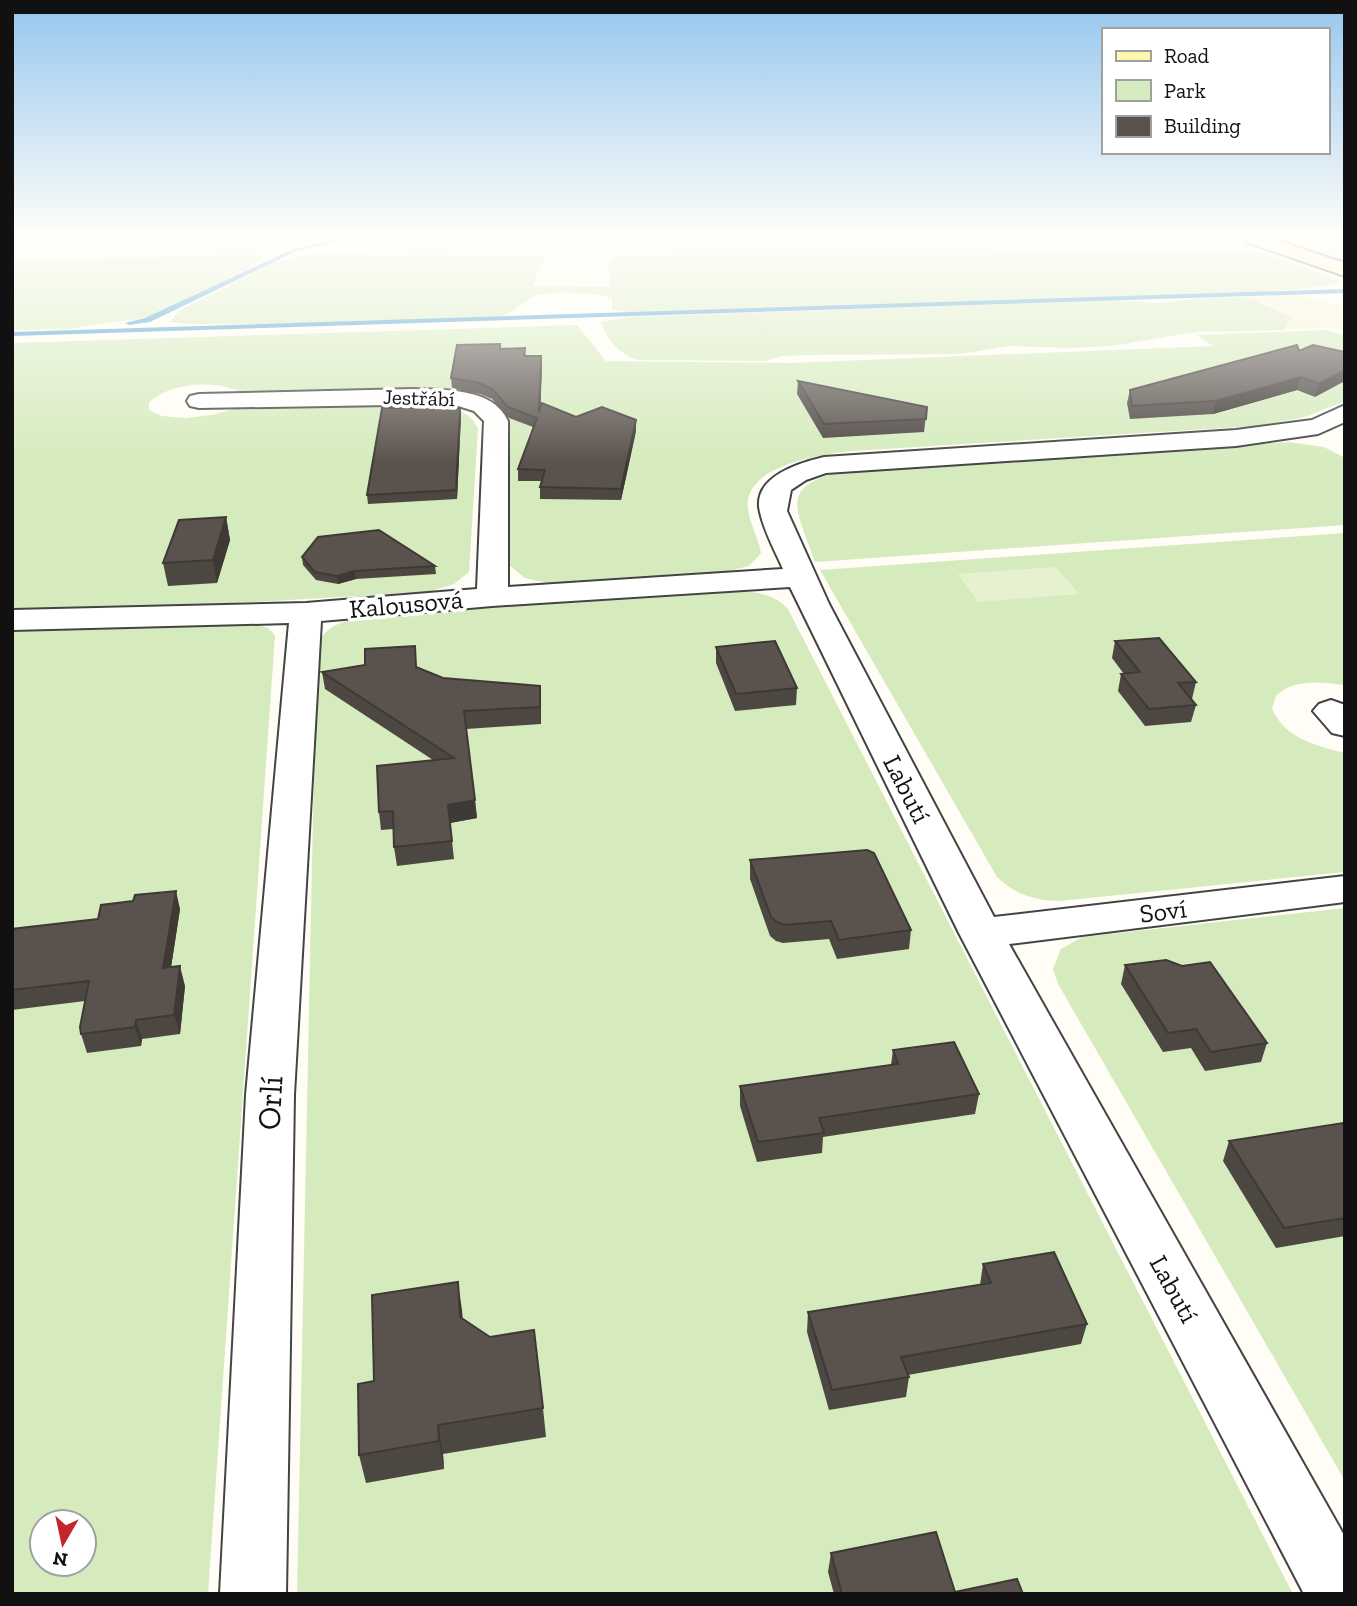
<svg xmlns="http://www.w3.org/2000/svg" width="1357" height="1606" font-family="'Zilla Slab',serif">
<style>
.farmland{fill:#f6f3d4}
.green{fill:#d5ebbd;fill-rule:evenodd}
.pitch{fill:#e6f2cf}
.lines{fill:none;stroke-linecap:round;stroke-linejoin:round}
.stream{fill:#3f96cf;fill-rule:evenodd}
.street-casing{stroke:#444;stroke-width:4}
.secondary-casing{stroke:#333;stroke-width:4}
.street{fill:#fff;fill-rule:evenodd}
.secondary{fill:#fff6b0;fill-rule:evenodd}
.wall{fill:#4d4742}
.shaded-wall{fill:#3f3936}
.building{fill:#5a524d;stroke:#3f3936;stroke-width:2}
.labels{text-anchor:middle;stroke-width:7;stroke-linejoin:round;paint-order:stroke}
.far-street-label{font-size:21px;fill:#111;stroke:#fff}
.street-label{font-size:26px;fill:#111;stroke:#fff}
.near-street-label{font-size:32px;fill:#111;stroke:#fff}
</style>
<rect width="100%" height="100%" fill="#fffdf5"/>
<path class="farmland" d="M12,238H307L254,255L12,260Z
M409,238H1225L1263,252L826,256L401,254Z
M1276,238H1345V260L1302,247Z
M1294,294L1345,306V330L1332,327L1283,330L1291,319L1267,304L1242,296Z"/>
<path class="green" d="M1263,252L1342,281L1327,286L1256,293L643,314L612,310V298C594,293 557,290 538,295C524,299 514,313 499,317L274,324H187L170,322L180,310L274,263L309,254L545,256L532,286L610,287L608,265L615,256Z
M254,255L263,258L253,266L149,317L69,329L12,330V260Z
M1219,296L1253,299L1292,318L1283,330L1196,332L1111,346L1072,348L1009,346L960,354L806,355L782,356L765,361L638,360C621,356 606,339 601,322L628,317L1116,300L1162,303Z
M577,325L606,361L791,363L1213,346L1196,335L1325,330L1345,335V401L1305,417L1256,426L852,451C824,454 753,464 748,500C746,517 758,536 761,553L749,566L721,573L548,583L525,578L509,565L510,385L434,390L248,393C240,392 234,389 227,387C204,381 165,385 149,403V410L162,416L185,418L212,415L244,406L430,403C448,407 471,409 478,429L469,572L454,584L429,592L146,608H12V343Z
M1288,442L1324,447L1345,458V525L815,562C796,507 776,485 849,470Z
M1345,533V685C1322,682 1294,678 1276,696L1272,709C1285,738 1316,746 1345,753V872L1059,901C1036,901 1014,894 997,877L820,570Z
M725,591C748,591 772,591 788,609L1293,1594H297L314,766L317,646C327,621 354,618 378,615Z
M253,623L268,628L275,635L208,1594H12V626ZM42,1522H84V1564H42Z
M1345,908V1481L1058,984L1053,969L1061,949L1082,937Z"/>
<path class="pitch" d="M1056,567L1079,594L978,602L958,574Z"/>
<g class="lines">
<path class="stream" d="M338,238H348L297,251L150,322L129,325L125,323L145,318L293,249Z
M1345,289V293L12,336V332Z"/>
<defs>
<path id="street" d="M412,389C444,390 493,387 508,421V587L783,569C775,551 764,531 760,512C751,477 799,463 824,457L1236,430L1312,420L1345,405V422L1318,434L1236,446L826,473L806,480L791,490L787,511L829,604L994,917L1345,876V902L1009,944L1345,1537V1594H1304L959,933L790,587L492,606L321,621L294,1095L286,1594H220L246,1095L289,623L12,630V610L306,603L477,589L484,421L474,411L452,404L199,408L190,406L187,401L190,396L199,394Z
M1331,700L1345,705V736L1332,733L1313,711L1319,704Z"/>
<path id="secondary" d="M1243,238H1269L1345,263V276L1246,242Z"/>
</defs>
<use href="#street" class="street-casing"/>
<use href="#secondary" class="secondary-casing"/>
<use href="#street" class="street"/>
<use href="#secondary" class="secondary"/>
</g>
<path class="wall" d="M525,348L526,356L542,366L540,408L576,417L636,420V431L621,500L540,499V487L542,481H518V469L533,427L509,418L492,399L480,394L452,388L451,378L501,349Z
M1299,351L1345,352L1315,397L1297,390L1213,414L1130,419L1127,403L1130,390Z
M798,381L927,407L924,432L823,438L797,394Z
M460,408L461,416L457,499L368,504L367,495Z
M226,517L230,540L217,583L168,586L163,563Z
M302,557L435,566L436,574L356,579L338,584L316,580L303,565Z
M1115,641L1196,682L1192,699H1191L1196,705L1191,722L1145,726L1118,691L1121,674H1124L1112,658Z
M716,647L797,688L796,705L735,711L716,663Z
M417,667L443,678L541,703V724L466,729L477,818L450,823L454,859L397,866L394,847L393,829L381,830L379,812L433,760L325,689L322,672Z
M750,860L911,930L909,949L837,959L829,939L783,943L776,941L770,936L750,879Z
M180,909L171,967L185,986L180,1034L142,1039L141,1046L87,1053L81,1034L85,1001L12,1010V929Z
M1125,965L1267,1043L1261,1062L1205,1071L1191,1048L1163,1052L1121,984Z
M893,1050L979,1094L975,1114L823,1137L822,1153L757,1162L740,1106V1086L891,1065Z
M1345,1126V1236L1276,1248L1223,1161L1229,1141Z
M983,1264L1087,1324L1081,1344L908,1375L909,1377L906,1397L829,1410L807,1332L808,1312L980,1285Z
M462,1310V1319L543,1408L546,1437L443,1454L444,1469L366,1483L359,1455L374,1381Z
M831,1553L955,1592L1023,1594H834L828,1572Z"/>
<path class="shaded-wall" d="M541,356L542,366L540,422L539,412Z
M1345,370V381L1315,397L1319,384Z
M1301,377L1297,390L1213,414L1216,401Z
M460,408L461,416L457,499L456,490Z
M636,420V431L621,500V489Z
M226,517L230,540L217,583L213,560Z
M354,571L356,579L338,584L337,576Z
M540,686L541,703V724L540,707Z
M475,800L477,818L450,823L454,859L448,805Z
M176,891L180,909L168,987L163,968Z
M180,966L185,986L180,1034L174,1015Z
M136,1020L142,1039L141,1046L135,1027Z
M458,1282L462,1310L465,1346L460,1317Z
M438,1425L443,1454L444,1469L439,1441Z"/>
<path class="building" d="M500,344V349L525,348L524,356H541L539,412L542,403L576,417L602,407L636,420L621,489L540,487L545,470L518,469L537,418L508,407L492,389L479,383L451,378L457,345Z
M1297,345L1299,351L1313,345L1345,352V370L1319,384L1301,377L1216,401L1132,406L1130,390Z
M798,381L927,407L926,419L824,424Z
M382,408H460L456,490L367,495Z
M226,517L213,560L163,563L179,520Z
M379,530L435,566L354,571L337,576L315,572L302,557L318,537Z
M1159,638L1196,682L1178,683L1196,705L1149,709L1121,674L1140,672L1115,641Z
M775,641L797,688L736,694L716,647Z
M415,646L416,667L443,678L540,686V707L464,711L475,800L448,805L452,841L394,847L393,811L379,812L377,766L454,758L322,672L365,665V649Z
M867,850L874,853L911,930L839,940L831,921L784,925L777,922L771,917L750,860Z
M176,891L163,968L180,966L174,1015L136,1020L135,1027L81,1034L80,1027L89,981L12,990V929L98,919L101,905L133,901L135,895Z
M1166,960L1182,966L1210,962L1267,1043L1211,1052L1196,1029L1168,1033L1125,965Z
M954,1042L979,1094L819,1118L824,1133L758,1142L740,1086L898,1064L893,1050Z
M1343,1123L1345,1126V1218L1284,1228L1229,1141Z
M1054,1252L1087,1324L901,1357L909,1377L832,1390L808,1312L991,1283L983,1264Z
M458,1282L460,1317L490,1337L534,1330L543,1408L438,1425L439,1441L359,1455L358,1384L374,1381L372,1295Z
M936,1532L955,1592L1017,1579L1023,1594H842L831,1553Z"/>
<linearGradient id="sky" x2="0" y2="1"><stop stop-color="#95c6ee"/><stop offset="0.51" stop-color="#fffefa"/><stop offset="1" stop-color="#fffefa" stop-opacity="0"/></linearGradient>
<rect width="1357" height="463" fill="url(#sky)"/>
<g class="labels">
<g class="far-street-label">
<text transform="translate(419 398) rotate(2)" y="7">Jestřábí</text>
</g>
<g class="street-label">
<text transform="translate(406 604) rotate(-5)" y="9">Kalousová</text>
<text transform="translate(907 789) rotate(63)" y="9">Labutí</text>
<text transform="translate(1163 911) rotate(-7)" y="9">Soví</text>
<text transform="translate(1174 1289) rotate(61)" y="9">Labutí</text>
</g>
<g class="near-street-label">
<text transform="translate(270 1103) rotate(-87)" y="11">Orlí</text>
</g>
</g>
<rect width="1357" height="1606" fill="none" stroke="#111111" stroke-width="28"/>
<rect x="1102" y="28" width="228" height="126" fill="#ffffff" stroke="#a0a0a0" stroke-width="2"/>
<rect x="1116" y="51" width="35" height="10" fill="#fff6b0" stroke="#a0a0a0" stroke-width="2"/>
<text x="1164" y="63" font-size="21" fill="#111111">Road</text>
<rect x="1116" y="80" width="35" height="21" fill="#d5ebbd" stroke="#a0a0a0" stroke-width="2"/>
<text x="1164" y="98" font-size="21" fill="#111111">Park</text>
<rect x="1116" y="116" width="35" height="21" fill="#5a524d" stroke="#a0a0a0" stroke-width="2"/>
<text x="1164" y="133" font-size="21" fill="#111111">Building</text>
<g transform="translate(63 1543) rotate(189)"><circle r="33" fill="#ffffff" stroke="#a0a0a0" stroke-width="2"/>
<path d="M0-5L12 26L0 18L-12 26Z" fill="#c4262e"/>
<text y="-10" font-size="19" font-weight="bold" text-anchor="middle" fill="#111111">N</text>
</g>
</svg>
